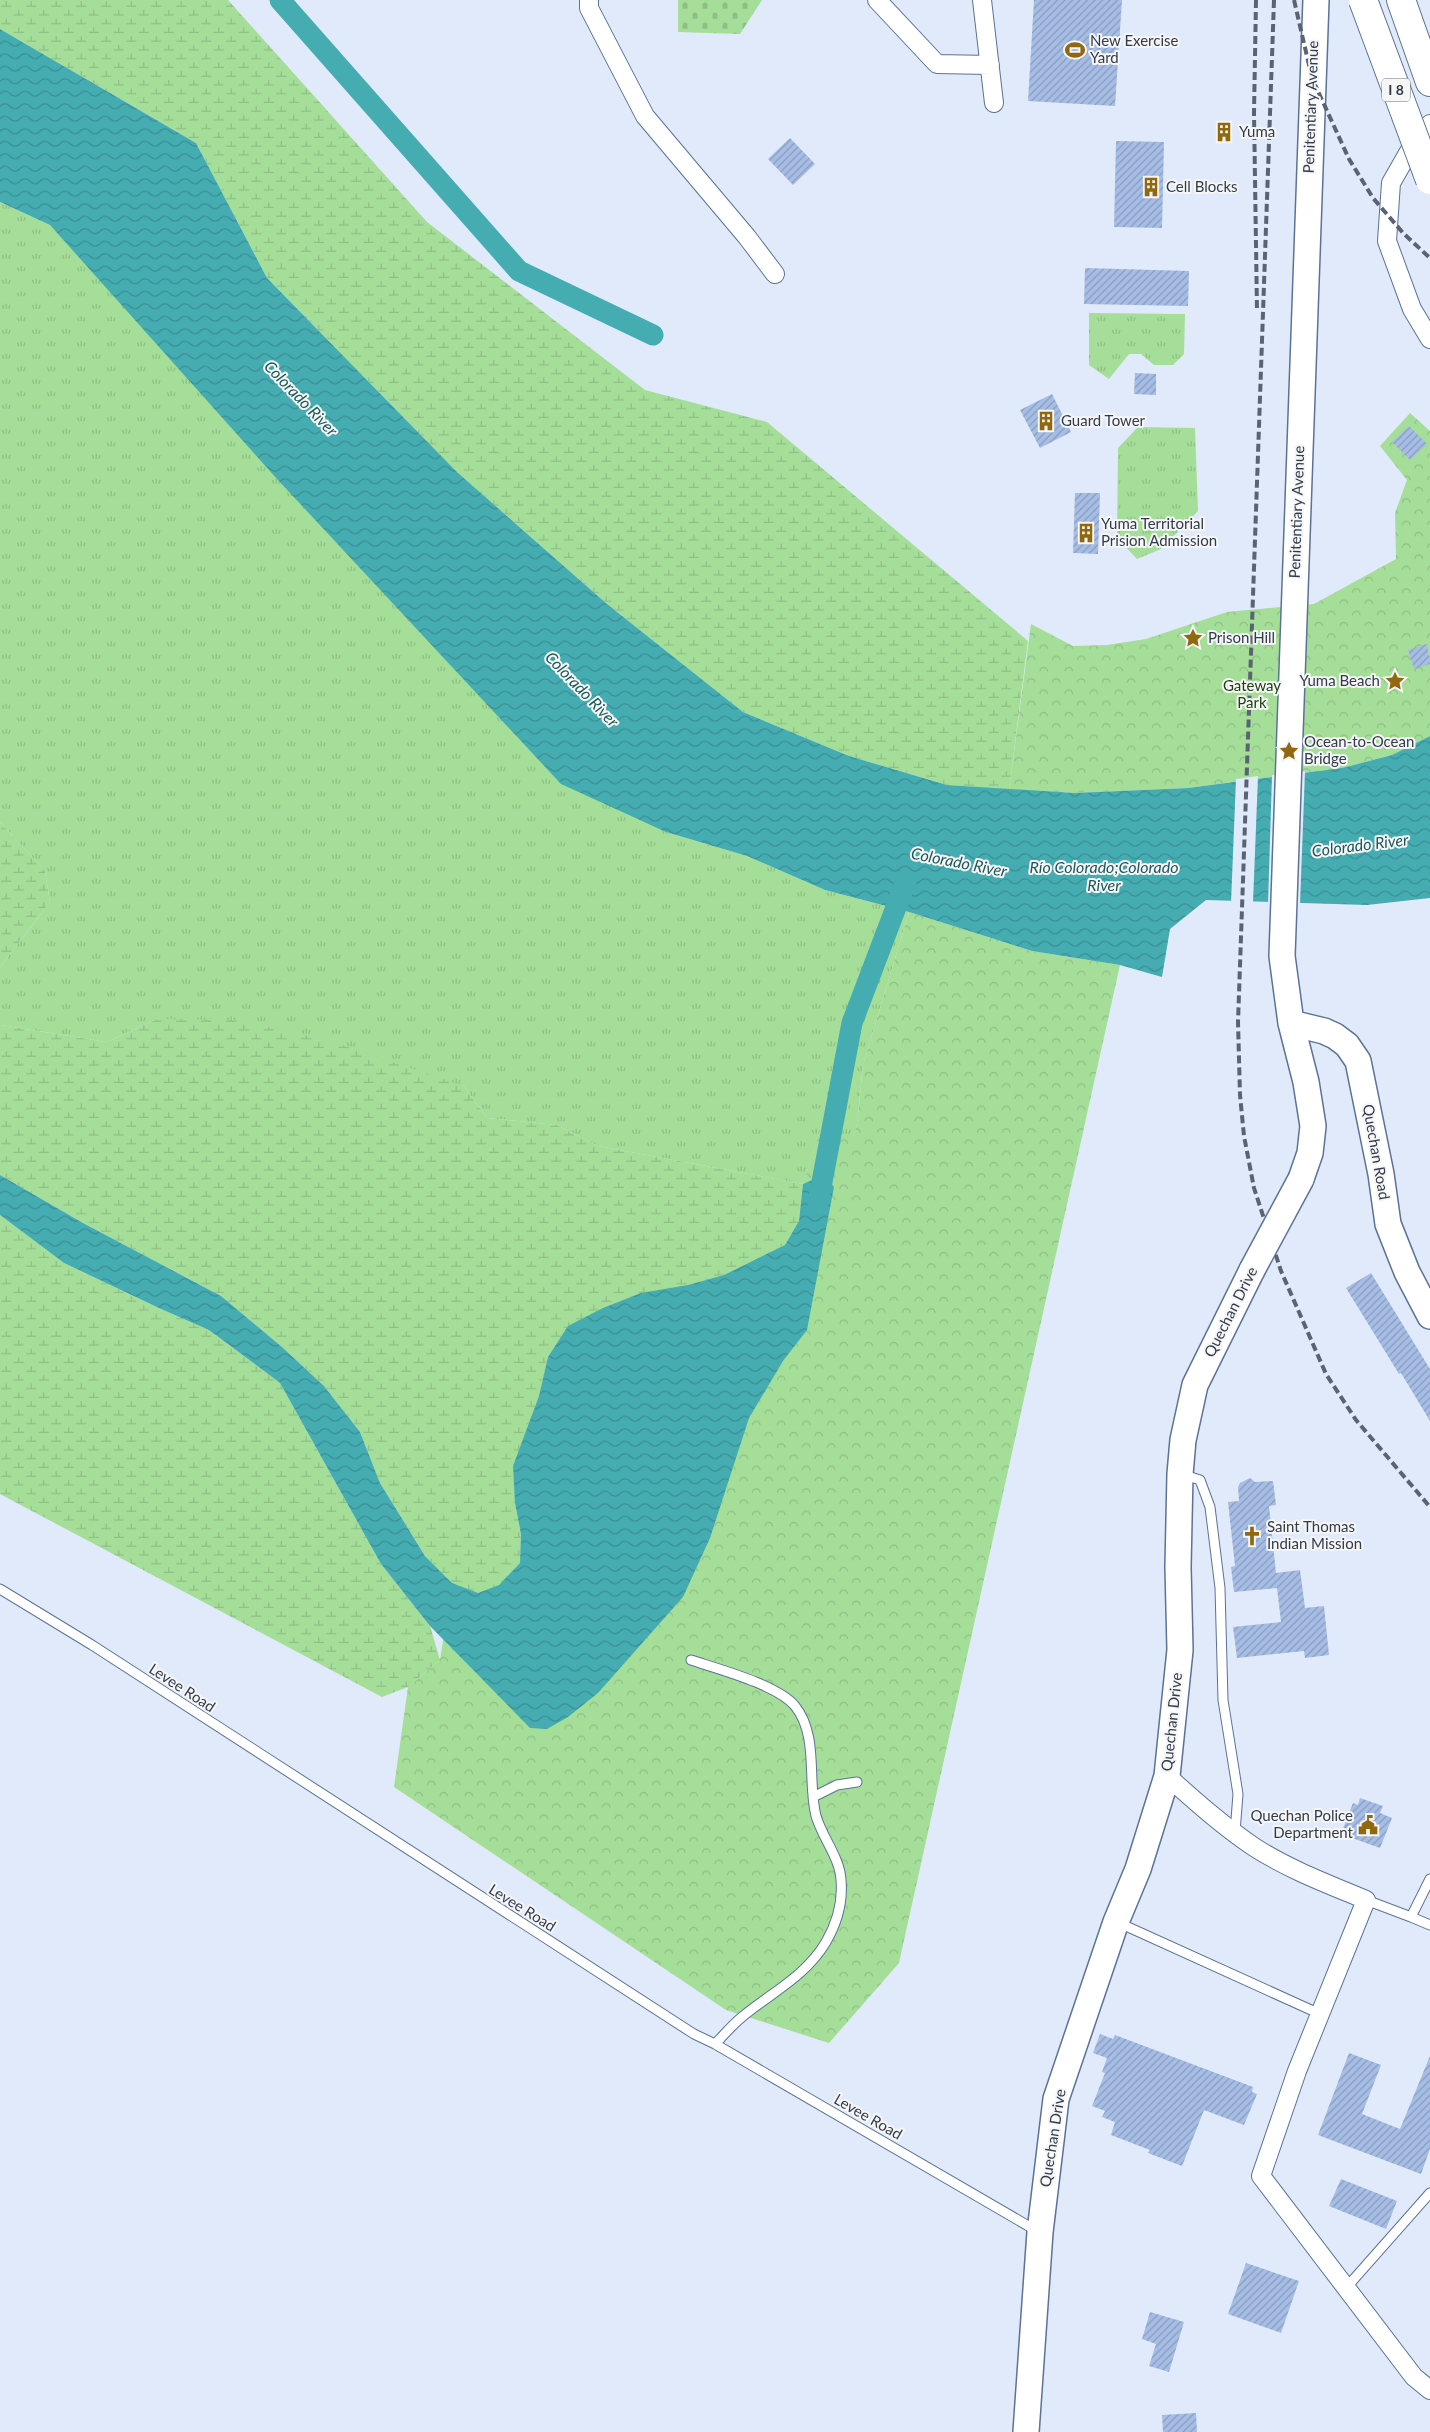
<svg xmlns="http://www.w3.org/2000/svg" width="1430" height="2432" font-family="Lato,sans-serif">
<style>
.grass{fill:url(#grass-tufts)}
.wetland{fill:url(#wetland-marsh)}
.cemetery{fill:url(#cemetery-stones)}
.park{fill:url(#park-crowns)}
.water{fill:url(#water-waves)}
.pier{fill:#e0eafa}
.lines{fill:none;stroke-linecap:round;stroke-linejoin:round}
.canal{stroke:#45adb2;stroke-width:21}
.building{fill:url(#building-hatch)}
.lane-casing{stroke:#5c7296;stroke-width:11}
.street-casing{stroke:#5c7296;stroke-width:20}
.secondary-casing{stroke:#5c7296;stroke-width:28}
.highway-casing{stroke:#5c7296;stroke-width:30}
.lane{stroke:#fff;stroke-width:9}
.street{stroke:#fff;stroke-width:18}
.secondary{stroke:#fff;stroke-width:25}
.highway{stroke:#fff;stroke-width:28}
.rail{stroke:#596373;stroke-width:4;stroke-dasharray:8 4;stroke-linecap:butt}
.secondary-bridge-casing{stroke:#5c7296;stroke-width:28;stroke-linecap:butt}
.highway-bridge-casing{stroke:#5c7296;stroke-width:30;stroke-linecap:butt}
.secondary-bridge{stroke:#fff;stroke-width:25}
.highway-bridge{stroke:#fff;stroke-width:28}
.labels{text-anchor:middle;stroke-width:4;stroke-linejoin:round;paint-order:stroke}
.shield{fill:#f6f6f6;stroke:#6c737e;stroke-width:1}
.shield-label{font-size:14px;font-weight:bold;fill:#313b4b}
.poi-label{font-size:15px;fill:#313b4b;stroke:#f6f6f6;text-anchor:start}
.street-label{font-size:15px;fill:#313b4b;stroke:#f6f6f6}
.park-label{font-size:15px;fill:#1b4211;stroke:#f6f6f6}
.water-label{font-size:16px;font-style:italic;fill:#1c575a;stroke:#f6f6f6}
</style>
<defs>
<pattern id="grass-tufts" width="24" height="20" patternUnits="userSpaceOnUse" patternTransform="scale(1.25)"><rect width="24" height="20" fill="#a5de98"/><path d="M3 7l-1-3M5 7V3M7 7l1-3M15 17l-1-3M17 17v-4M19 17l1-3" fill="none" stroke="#8ebf84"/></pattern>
<pattern id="wetland-marsh" width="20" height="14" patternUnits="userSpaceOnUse" patternTransform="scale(1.25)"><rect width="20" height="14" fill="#a5de98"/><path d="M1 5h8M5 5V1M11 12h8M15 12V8" fill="none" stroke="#8ebf84"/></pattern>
<pattern id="cemetery-stones" width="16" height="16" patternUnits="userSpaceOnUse" patternTransform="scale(1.25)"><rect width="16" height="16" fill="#a5de98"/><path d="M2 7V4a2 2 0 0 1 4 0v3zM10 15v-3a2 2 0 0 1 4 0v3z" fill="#8ebf84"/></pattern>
<pattern id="park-crowns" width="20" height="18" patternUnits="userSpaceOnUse" patternTransform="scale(1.25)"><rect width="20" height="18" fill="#a5de98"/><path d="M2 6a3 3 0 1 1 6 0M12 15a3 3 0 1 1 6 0" fill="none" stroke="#8ebf84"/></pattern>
<pattern id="water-waves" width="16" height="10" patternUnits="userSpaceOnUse" patternTransform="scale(1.25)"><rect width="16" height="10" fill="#45adb2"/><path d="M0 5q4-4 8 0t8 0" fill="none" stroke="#3a8e93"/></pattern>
<pattern id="building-hatch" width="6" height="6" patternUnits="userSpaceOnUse" patternTransform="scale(1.25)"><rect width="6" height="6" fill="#a6bee5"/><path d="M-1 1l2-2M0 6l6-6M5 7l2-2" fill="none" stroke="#889cbc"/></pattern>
</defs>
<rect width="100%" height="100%" fill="#e0eafa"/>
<path class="grass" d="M0,202L50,225L666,832L747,856L825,890L909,912L863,1065L857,1124L852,1141L821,1128L803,1184L598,1146L557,1125L487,1118L464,1086L157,1019L107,1042L0,1025V967L50,902L45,871L0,822Z
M1089,313L1185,314L1184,354L1173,365H1154L1141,354H1129L1109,379L1089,365Z
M1138,427L1195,428L1198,511L1161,549L1137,559L1117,538L1118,448Z"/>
<path class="wetland" d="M0,0H228L427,222L645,390L767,422L1028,641L1009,790L947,785L849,756L743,712L607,604L457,472L267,278L196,143L0,29Z
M0,822L45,871L50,902L0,967Z
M157,1019L237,1020L330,1041L464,1086L487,1118L557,1125L598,1146L803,1184L799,1221L785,1245L724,1275L688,1285L548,1357L515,1503L521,1534L520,1563L499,1585L478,1594L452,1583L425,1556L380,1483L360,1432L324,1386L282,1347L221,1296L83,1223L0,1175V1025L107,1042Z
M0,1215L64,1263L161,1309L209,1330L280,1383L381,1564L430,1626L440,1660L408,1687L382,1697L0,1494Z"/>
<path class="cemetery" d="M678,0H762L740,34L678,32Z"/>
<path class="park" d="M1410,413L1430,431V736L1392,755L1342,768L1188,788L1074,793L1009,790L1031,624L1073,646L1107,645L1146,639L1227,612L1314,604L1396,559L1395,513L1407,480L1380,446Z
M909,912L1032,951L1120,965L899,1963L829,2043L726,2010L394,1787L408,1687L440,1660L452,1583L478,1593L499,1585L520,1563L521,1534L515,1503L513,1466L539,1396L548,1357L568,1326L603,1308L641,1293L688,1285L724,1275L785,1245L799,1221L803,1184L821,1127L852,1140L857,1124L863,1065Z"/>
<path class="water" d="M0,29L196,143L267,278L457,472L607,604L743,712L849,756L947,785L1074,793L1188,788L1342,768L1392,755L1430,736V898L1367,905L1206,900L1170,929L1162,977L1120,965L1032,951L909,912L825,890L747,856L666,832L561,784L277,479L50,225L0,202Z
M0,1175L83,1223L221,1296L282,1347L324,1386L360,1432L380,1483L425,1556L452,1583L478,1593L499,1585L520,1563L521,1534L515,1503L513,1466L539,1396L548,1357L568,1326L603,1308L641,1293L688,1285L724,1275L785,1245L799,1221L803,1184L824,1175L834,1187L807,1330L783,1361L749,1418L710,1538L683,1597L598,1693L568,1717L547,1729L530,1728L430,1626L381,1564L280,1383L209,1330L161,1309L64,1263L0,1215Z"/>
<path class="pier" d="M1305,771L1300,905L1268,904L1272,775Z
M1258,776L1253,903H1231L1236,779Z"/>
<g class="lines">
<path class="canal" d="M280,0L519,271L653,335
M818,1203L852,1023L906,881"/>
</g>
<path class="building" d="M1034,0H1122L1115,106L1028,101Z
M790,138L815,164L793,185L768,159Z
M1116,141L1164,142L1162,228L1114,227Z
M1085,268L1189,271L1188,306L1084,304Z
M1135,373L1156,374V395L1134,394Z
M1052,394L1071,432L1040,448L1020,410Z
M1409,426L1427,444L1410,460L1392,442Z
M1075,493H1100L1098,554L1073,553Z
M1427,644L1430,664L1414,669L1408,650Z
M1371,1273L1430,1369V1421L1401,1373L1399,1374L1346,1288Z
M1250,1478L1255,1482L1273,1481L1276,1505L1269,1506L1276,1573L1300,1570L1305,1608L1324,1606L1329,1655L1305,1658L1304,1651L1237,1658L1233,1627L1281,1622L1277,1588L1234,1592L1231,1567L1235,1566L1228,1502L1239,1501L1238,1487L1240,1483Z
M1360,1798L1383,1806L1380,1813L1392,1818L1380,1848L1341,1834L1353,1803L1358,1805Z
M1100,2034L1113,2039L1115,2035L1253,2087L1252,2092L1257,2094L1244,2125L1204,2110L1182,2166L1148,2153L1150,2150L1111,2135L1115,2122L1102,2117L1105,2111L1092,2106L1105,2073L1102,2072L1107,2058L1093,2053Z
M1349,2053L1381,2065L1362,2114L1400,2129L1430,2056V2149L1421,2174L1318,2135Z
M1341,2179L1397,2201L1386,2229L1329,2206Z
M1246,2263L1299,2281L1281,2333L1228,2314Z
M1150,2312L1184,2322L1169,2372L1149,2366L1156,2344L1142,2339Z
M1196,2413L1197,2432H1163L1162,2415Z"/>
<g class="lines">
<defs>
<path id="lane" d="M1181,1474L1200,1480L1210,1507L1220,1588L1223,1700L1238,1794L1235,1832
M0,1589L92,1645L694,2034L715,2044L1037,2231
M691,1660C718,1669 778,1685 795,1706C819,1736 807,1781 816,1816C822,1837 840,1858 841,1880C843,1902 837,1923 826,1942C805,1977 772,1992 742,2017C732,2025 724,2035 715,2044
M813,1797L837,1785L857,1782
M1366,1900L1411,1917L1430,1879
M1411,1917L1430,1925
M1117,1922L1320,2014
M1346,2288L1430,2193"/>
<path id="street" d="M589,0V8L645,116L747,237L775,274
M877,0L937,64L990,65
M982,0L994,103
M1430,124L1415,141L1391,183L1387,241L1412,309L1430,339
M1167,1776C1195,1801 1223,1826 1254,1847C1288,1869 1328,1884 1366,1900L1297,2071L1261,2176L1414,2377L1430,2390"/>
<path id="secondary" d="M1291,1023L1324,1031L1335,1036L1347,1045L1358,1061L1381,1174L1388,1224L1407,1272L1430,1316
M1301,1179L1310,1153L1313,1126L1306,1082L1291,1023L1282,956L1316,0
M1026,2432L1040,2232L1056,2099L1116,1922L1138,1869L1167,1776L1180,1650L1178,1567L1180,1474L1183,1440L1195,1385L1252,1270"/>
<path id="highway" d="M1401,0L1430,82"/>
</defs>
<use href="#lane" class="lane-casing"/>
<use href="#street" class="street-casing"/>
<use href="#secondary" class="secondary-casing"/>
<use href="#highway" class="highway-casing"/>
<use href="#lane" class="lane"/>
<use href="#street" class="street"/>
<use href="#secondary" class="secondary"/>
<use href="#highway" class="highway"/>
<path class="rail" d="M1256,0L1254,113L1257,310
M1274,0L1238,1022L1240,1095L1244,1136L1254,1188L1281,1271L1326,1374L1356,1420L1430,1507
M1294,0L1312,78L1349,159L1373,198L1404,234L1430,258"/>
<defs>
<path id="secondary-bridge" d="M1252,1270L1301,1179"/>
<path id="highway-bridge" d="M1363,0L1430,180"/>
</defs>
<use href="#secondary-bridge" class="secondary-bridge-casing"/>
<use href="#highway-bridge" class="highway-bridge-casing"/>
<use href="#secondary-bridge" class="secondary-bridge"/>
<use href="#highway-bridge" class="highway-bridge"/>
</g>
<defs>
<symbol id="stadium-bare" viewBox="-9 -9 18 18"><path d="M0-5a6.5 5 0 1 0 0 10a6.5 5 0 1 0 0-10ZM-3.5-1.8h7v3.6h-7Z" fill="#91680f" stroke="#f6f6f6" stroke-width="2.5" paint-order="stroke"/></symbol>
<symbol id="building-bare" viewBox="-9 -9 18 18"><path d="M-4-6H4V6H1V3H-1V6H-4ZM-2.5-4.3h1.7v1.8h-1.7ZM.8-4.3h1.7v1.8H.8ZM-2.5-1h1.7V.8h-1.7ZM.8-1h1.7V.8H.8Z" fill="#91680f" stroke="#f6f6f6" stroke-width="2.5" paint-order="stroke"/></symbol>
<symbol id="sight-bare" viewBox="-9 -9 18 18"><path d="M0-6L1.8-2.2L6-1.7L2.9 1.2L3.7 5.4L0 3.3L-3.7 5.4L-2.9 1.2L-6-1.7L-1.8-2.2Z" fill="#91680f" stroke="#f6f6f6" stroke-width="2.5" paint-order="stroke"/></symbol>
<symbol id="church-bare" viewBox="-9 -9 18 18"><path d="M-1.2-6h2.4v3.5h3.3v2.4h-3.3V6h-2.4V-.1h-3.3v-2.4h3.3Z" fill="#91680f" stroke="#f6f6f6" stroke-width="2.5" paint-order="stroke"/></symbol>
<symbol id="civic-bare" viewBox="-9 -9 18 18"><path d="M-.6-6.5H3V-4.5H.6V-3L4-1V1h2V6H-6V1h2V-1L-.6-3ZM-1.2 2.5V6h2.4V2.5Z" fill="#91680f" stroke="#f6f6f6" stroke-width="2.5" paint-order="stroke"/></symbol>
</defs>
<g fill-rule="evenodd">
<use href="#stadium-bare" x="1061" y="36" width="28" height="28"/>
<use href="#building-bare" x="1210" y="118" width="28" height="28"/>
<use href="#building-bare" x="1137" y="173" width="28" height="28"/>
<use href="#building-bare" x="1032" y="407" width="28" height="28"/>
<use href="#building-bare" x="1072" y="519" width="28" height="28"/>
<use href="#sight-bare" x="1179" y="624" width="28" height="28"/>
<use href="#sight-bare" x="1381" y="667" width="28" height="28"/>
<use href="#sight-bare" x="1275" y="737" width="28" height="28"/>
<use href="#church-bare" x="1238" y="1522" width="28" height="28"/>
<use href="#civic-bare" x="1354" y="1811" width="28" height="28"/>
</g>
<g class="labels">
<rect class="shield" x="1382" y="78.5" width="28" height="23" rx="4"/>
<g class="shield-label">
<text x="1396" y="95">I 8</text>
</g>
<g class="poi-label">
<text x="1090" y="46">New Exercise<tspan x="1090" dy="17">Yard</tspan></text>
<text x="1239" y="137">Yuma</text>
<text x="1166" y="192">Cell Blocks</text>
<text x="1061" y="426">Guard Tower</text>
<text x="1101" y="529">Yuma Territorial<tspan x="1101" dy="17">Prision Admission</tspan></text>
<text x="1208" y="643">Prison Hill</text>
<text x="1380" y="686" text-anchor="end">Yuma Beach</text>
<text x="1304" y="747">Ocean-to-Ocean<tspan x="1304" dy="17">Bridge</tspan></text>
<text x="1267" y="1532">Saint Thomas<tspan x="1267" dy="17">Indian Mission</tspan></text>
<text x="1353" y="1821" text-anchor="end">Quechan Police<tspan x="1353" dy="17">Department</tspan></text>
</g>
<g class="street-label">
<text transform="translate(1311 107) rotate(-88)" y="5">Penitentiary Avenue</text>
<text transform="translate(1297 512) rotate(-88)" y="5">Penitentiary Avenue</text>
<text transform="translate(1376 1152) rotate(80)" y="5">Quechan Road</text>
<text transform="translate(1231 1312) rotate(-63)" y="5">Quechan Drive</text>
<text transform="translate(182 1688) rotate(33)" y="5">Levee Road</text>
<text transform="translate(1172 1722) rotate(-84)" y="5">Quechan Drive</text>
<text transform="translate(522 1908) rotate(32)" y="5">Levee Road</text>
<text transform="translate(868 2117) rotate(30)" y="5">Levee Road</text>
<text transform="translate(1053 2138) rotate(-81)" y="5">Quechan Drive</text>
</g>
<g class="park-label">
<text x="1252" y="691">Gateway<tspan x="1252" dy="17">Park</tspan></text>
</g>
<g class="water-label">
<text transform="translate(301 398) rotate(46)" y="6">Colorado River</text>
<text transform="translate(582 689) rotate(46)" y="6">Colorado River</text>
<text transform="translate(1360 845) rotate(-7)" y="6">Colorado River</text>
<text transform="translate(959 862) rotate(11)" y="6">Colorado River</text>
<text x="1104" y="873">Río Colorado;Colorado<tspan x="1104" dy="18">River</tspan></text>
</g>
</g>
</svg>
